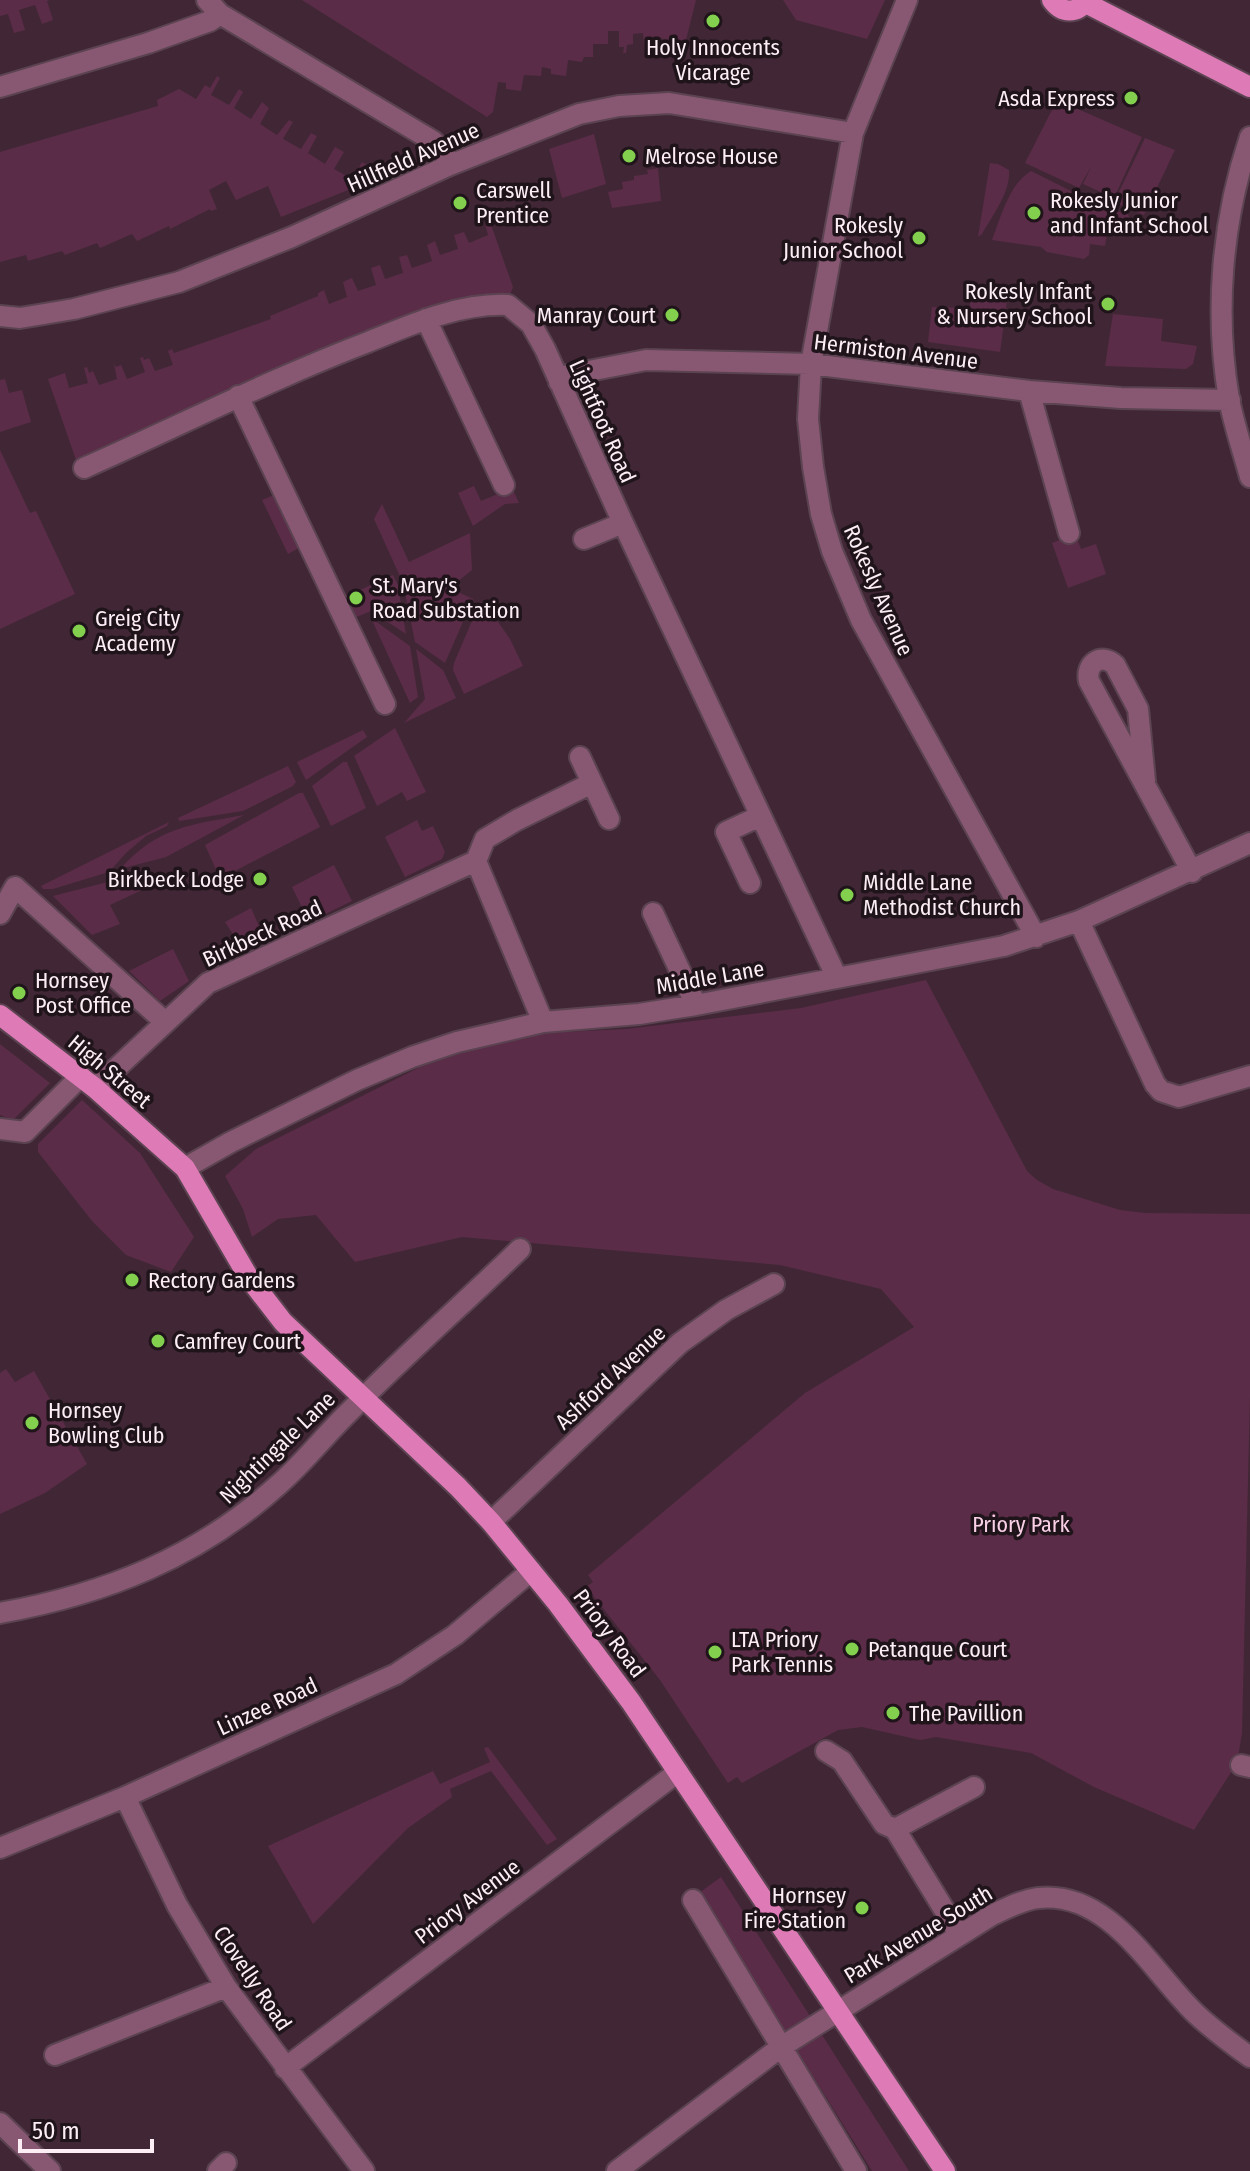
<svg xmlns="http://www.w3.org/2000/svg" width="1250" height="2171" font-family="'Fira Sans Condensed',sans-serif">
<style>
.green{fill:#5a2c47}
.lines{fill:none;stroke-linecap:round;stroke-linejoin:round}
.minor-casing{stroke:#5b4351;stroke-width:24}
.major-casing{stroke:#5b4351;stroke-width:24}
.minor{stroke:#885873;stroke-width:20}
.major{stroke:#de7bb6;stroke-width:20}
.poi-dot{fill:#83d04f;stroke:#20141b;stroke-width:3}
.labels{text-anchor:middle;stroke-width:7;stroke-linejoin:round;paint-order:stroke}
.poi-label{font-size:22px;fill:#fdeef6;stroke:#20141b;text-anchor:start}
.street-label{font-size:22px;fill:#fdeef6;stroke:#20141b}
.park-label{font-size:22px;fill:#f9d0e6;stroke:#20141b}
</style>
<rect width="100%" height="100%" fill="#412736"/>
<path class="green" d="M0,0H50L47,1L53,20L42,24L35,5L19,10L25,30L14,33L8,14L0,16Z
M302,0H696L683,52H678V40L655,38L654,52L645,54L643,33L633,34V44L627,45L626,53H623L624,47H619V31H608V44H593V57H584L582,62L568,60L566,76L551,74V69L542,67L541,76L524,75L521,91L506,89V83L498,82L493,112L487,117Z
M783,0H885L867,39L796,20Z
M217,76L220,78L211,95L229,105L239,89L243,92L234,108L251,119L262,102L269,108L260,124L277,135L289,120L293,122L283,139L301,149L311,133L317,136L308,153L325,164L335,147L344,152L334,169L352,179L362,162L367,165L366,170L376,176L380,171L388,174L281,217L268,186L236,200L226,181L209,190L217,209L211,211L210,209L170,229L169,226L137,241L132,234L100,248L97,243L65,255L62,251L28,261L26,255L0,262V152L158,106L157,100L179,89L196,99L205,85L210,88Z
M1057,100L1142,137L1114,198L1083,184L1092,165L1079,188L1025,163Z
M594,134L606,184L562,198L549,149Z
M1145,138L1175,150L1144,215L1114,202Z
M990,163L998,164L1009,170C1011,191 992,216 982,234L978,237Z
M658,168L661,201L612,208L608,192L623,189L622,182L634,180V176L648,174L647,170Z
M1031,171L1107,209L1128,214L1130,219L1129,226C1122,233 1114,229 1107,233L1105,246L1090,244L1089,255L1084,259L1047,252L1041,247L992,240C1001,217 1009,184 1031,171Z
M490,222L513,287L508,300L495,299L77,463L48,379L65,373L69,388L88,383L84,368L87,367L89,373L93,371L99,385L117,379L114,364L116,367L121,365L127,379L145,372L140,358L143,357L144,360L149,358L155,371L173,365L168,351L172,349L174,353L271,319L270,316L318,296V293L324,290L329,304L347,297L343,282L352,278L358,291L376,285L371,268L380,265L385,279L403,273L399,257L407,255L412,268L432,261L427,245L435,241L440,255L458,249L454,235L464,232L469,243L488,235L485,224Z
M972,296L1007,301L1000,352L928,342L932,307L969,308Z
M1113,314L1163,319L1161,341L1197,346L1193,364L1186,369L1105,366Z
M5,379L9,393L22,390L31,422L0,432V380Z
M0,450L30,513L36,511L75,594L0,629Z
M474,486L481,501L512,488L519,503L505,504L473,526L458,493Z
M274,495L299,548L288,554L262,500Z
M382,504L409,562L470,533L472,570L457,582L456,591L473,599L445,663L415,642L403,583L374,519Z
M1075,534L1081,549L1096,544L1106,574L1068,588L1052,543Z
M393,575L398,585L406,634L371,611L354,618L348,605L351,604L353,606L364,600L360,590Z
M480,602H484L510,639L523,666L464,694L453,670L454,663Z
M371,618L410,646L418,697L410,703Z
M416,649L443,670L456,698L404,723L425,699Z
M395,728L426,792L407,801L402,792L377,806L354,756Z
M363,730L367,737L306,780L297,762Z
M343,762H347L366,808L331,826L312,786Z
M288,766L296,782L293,786L243,811L179,821L178,818Z
M299,793H303L320,827L231,873L229,871L219,876L205,845Z
M244,815L166,857L120,869C159,826 190,825 244,815Z
M417,820L422,831L433,826L445,852L442,859L405,877L385,837Z
M169,822L167,826L146,836L126,853L109,872L53,889H43L41,886Z
M334,865L352,901L309,922L292,887Z
M135,875L142,890L110,905L120,924L92,935L53,896Z
M251,908L266,942L257,946L238,942L225,922Z
M173,949L189,981L160,1001L129,971Z
M926,980L1027,1171L1037,1180L1053,1189L1120,1210L1145,1213L1250,1214V1396L1242,1733L1237,1763L1194,1830L1094,1787L1031,1753L936,1737L920,1740L862,1727L838,1730L742,1783L737,1777L728,1783L660,1680L586,1587L593,1582L588,1575L805,1393L914,1327L881,1289L780,1265L462,1237L355,1262L316,1215L278,1219L252,1237L243,1209L225,1176L256,1149L420,1067L464,1052L541,1033L626,1029L801,1008Z
M0,1044L50,1083L13,1120L0,1115Z
M82,1100L140,1153L194,1237L171,1272L126,1255L92,1221L38,1152V1144Z
M6,1369L15,1382L34,1371L87,1464L45,1493L0,1514V1373Z
M488,1747L557,1839L547,1845L491,1771L450,1789L452,1797L408,1828L313,1924L268,1846L433,1771L440,1784L490,1762L484,1748Z
M721,1877L909,2171H872L699,1893Z"/>
<g class="lines">
<defs>
<path id="minor" d="M207,0L220,14L433,141L444,152L450,165
M907,0L853,133L811,364L808,419L813,467L821,514L832,551L861,620L1036,937
M0,87L148,43L210,21L220,14
M1250,137C1222,220 1214,312 1229,399C1234,425 1243,451 1250,477
M0,316L20,318L74,309L179,282L292,237L450,165L579,114L619,106L669,103L853,133
M426,319L504,485
M559,382L568,375L646,360L811,364L1029,391L1121,398L1230,400
M1029,391L1069,533
M238,396L385,704
M84,468C179,426 271,379 368,342C412,324 460,303 508,305L531,324L545,349L623,523L837,978
M584,539L623,523
M580,757L609,819
M1145,781L1138,709L1115,665C1101,652 1085,664 1089,681L1192,872
M750,883L726,832L760,816
M653,913L696,1005
M0,914L15,887L165,1022
M1079,921L1155,1084L1161,1091L1179,1097L1250,1076
M543,1022L476,861L485,839L517,820L592,783
M95,1088L208,983L476,861
M0,1129L25,1132L81,1076
M185,1168L231,1142L357,1080L412,1057L457,1042L543,1022L639,1014L696,1005L1004,946L1079,921L1250,843
M491,1522L680,1343L726,1310L774,1284
M0,1613C105,1594 197,1558 277,1486C303,1464 324,1436 349,1412C404,1356 463,1304 520,1249
M826,1751L842,1761L884,1824L895,1829L959,1934
M1241,1765L1250,1767
M125,1797L177,1905L226,1987L364,2171
M895,1829L974,1787
M0,1848L125,1797L396,1674L455,1635L531,1571
M693,1900L856,2171
M55,2055L226,1987
M285,2068L678,1772
M0,2123L50,2171
M218,2171L226,2163
M617,2171L781,2047L992,1915C1007,1908 1022,1900 1038,1898C1110,1890 1152,1972 1196,2014C1213,2030 1232,2044 1250,2057"/>
<path id="major" d="M1052,0C1062,14 1077,14 1087,0
M1086,3L1250,87
M0,1015L95,1088L185,1168L249,1278L283,1322L458,1487L491,1522L558,1604L631,1702L945,2171"/>
</defs>
<use href="#minor" class="minor-casing"/>
<use href="#major" class="major-casing"/>
<use href="#minor" class="minor"/>
<use href="#major" class="major"/>
</g>
<g class="poi-dot">
<circle cx="713" cy="21" r="8"/>
<circle cx="1131" cy="98" r="8"/>
<circle cx="629" cy="156" r="8"/>
<circle cx="460" cy="203" r="8"/>
<circle cx="1034" cy="213" r="8"/>
<circle cx="919" cy="238" r="8"/>
<circle cx="1108" cy="304" r="8"/>
<circle cx="672" cy="315" r="8"/>
<circle cx="356" cy="598" r="8"/>
<circle cx="79" cy="631" r="8"/>
<circle cx="260" cy="879" r="8"/>
<circle cx="847" cy="895" r="8"/>
<circle cx="19" cy="993" r="8"/>
<circle cx="132" cy="1280" r="8"/>
<circle cx="158" cy="1341" r="8"/>
<circle cx="32" cy="1423" r="8"/>
<circle cx="852" cy="1649" r="8"/>
<circle cx="715" cy="1652" r="8"/>
<circle cx="893" cy="1713" r="8"/>
<circle cx="862" cy="1908" r="8"/>
</g>
<g class="labels">
<g class="poi-label">
<text x="713" y="55" text-anchor="middle">Holy Innocents<tspan x="713" dy="25">Vicarage</tspan></text>
<text x="1115" y="106" text-anchor="end">Asda Express</text>
<text x="645" y="164">Melrose House</text>
<text x="476" y="198">Carswell<tspan x="476" dy="25">Prentice</tspan></text>
<text x="1050" y="208">Rokesly Junior<tspan x="1050" dy="25">and Infant School</tspan></text>
<text x="903" y="233" text-anchor="end">Rokesly<tspan x="903" dy="25">Junior School</tspan></text>
<text x="1092" y="299" text-anchor="end">Rokesly Infant<tspan x="1092" dy="25">&amp; Nursery School</tspan></text>
<text x="656" y="323" text-anchor="end">Manray Court</text>
<text x="372" y="593">St. Mary's<tspan x="372" dy="25">Road Substation</tspan></text>
<text x="95" y="626">Greig City<tspan x="95" dy="25">Academy</tspan></text>
<text x="244" y="887" text-anchor="end">Birkbeck Lodge</text>
<text x="863" y="890">Middle Lane<tspan x="863" dy="25">Methodist Church</tspan></text>
<text x="35" y="988">Hornsey<tspan x="35" dy="25">Post Office</tspan></text>
<text x="148" y="1288">Rectory Gardens</text>
<text x="174" y="1349">Camfrey Court</text>
<text x="48" y="1418">Hornsey<tspan x="48" dy="25">Bowling Club</tspan></text>
<text x="731" y="1647">LTA Priory<tspan x="731" dy="25">Park Tennis</tspan></text>
<text x="868" y="1657">Petanque Court</text>
<text x="909" y="1721">The Pavillion</text>
<text x="846" y="1903" text-anchor="end">Hornsey<tspan x="846" dy="25">Fire Station</tspan></text>
</g>
<g class="street-label">
<text transform="translate(413 157) rotate(-24)" y="8">Hillfield Avenue</text>
<text transform="translate(896 351) rotate(7)" y="8">Hermiston Avenue</text>
<text transform="translate(603 421) rotate(66)" y="8">Lightfoot Road</text>
<text transform="translate(879 590) rotate(66)" y="8">Rokesly Avenue</text>
<text transform="translate(262 933) rotate(-25)" y="8">Birkbeck Road</text>
<text transform="translate(710 977) rotate(-10)" y="8">Middle Lane</text>
<text transform="translate(110 1071) rotate(40)" y="8">High Street</text>
<text transform="translate(610 1377) rotate(-43)" y="8">Ashford Avenue</text>
<text transform="translate(277 1447) rotate(-44)" y="8">Nightingale Lane</text>
<text transform="translate(610 1633) rotate(53)" y="8">Priory Road</text>
<text transform="translate(267 1706) rotate(-25)" y="8">Linzee Road</text>
<text transform="translate(467 1901) rotate(-37)" y="8">Priory Avenue</text>
<text transform="translate(918 1934) rotate(-31)" y="8">Park Avenue South</text>
<text transform="translate(253 1978) rotate(56)" y="8">Clovelly Road</text>
</g>
<g class="park-label">
<text x="1021" y="1532">Priory Park</text>
</g>
</g>
<path d="M20 2139v12h132v-12" fill="none" stroke="#fdeef6" stroke-width="4"/>
<text x="32" y="2139" font-size="24" fill="#fdeef6" stroke="#20141b" stroke-width="6" paint-order="stroke">50 m</text>
</svg>
